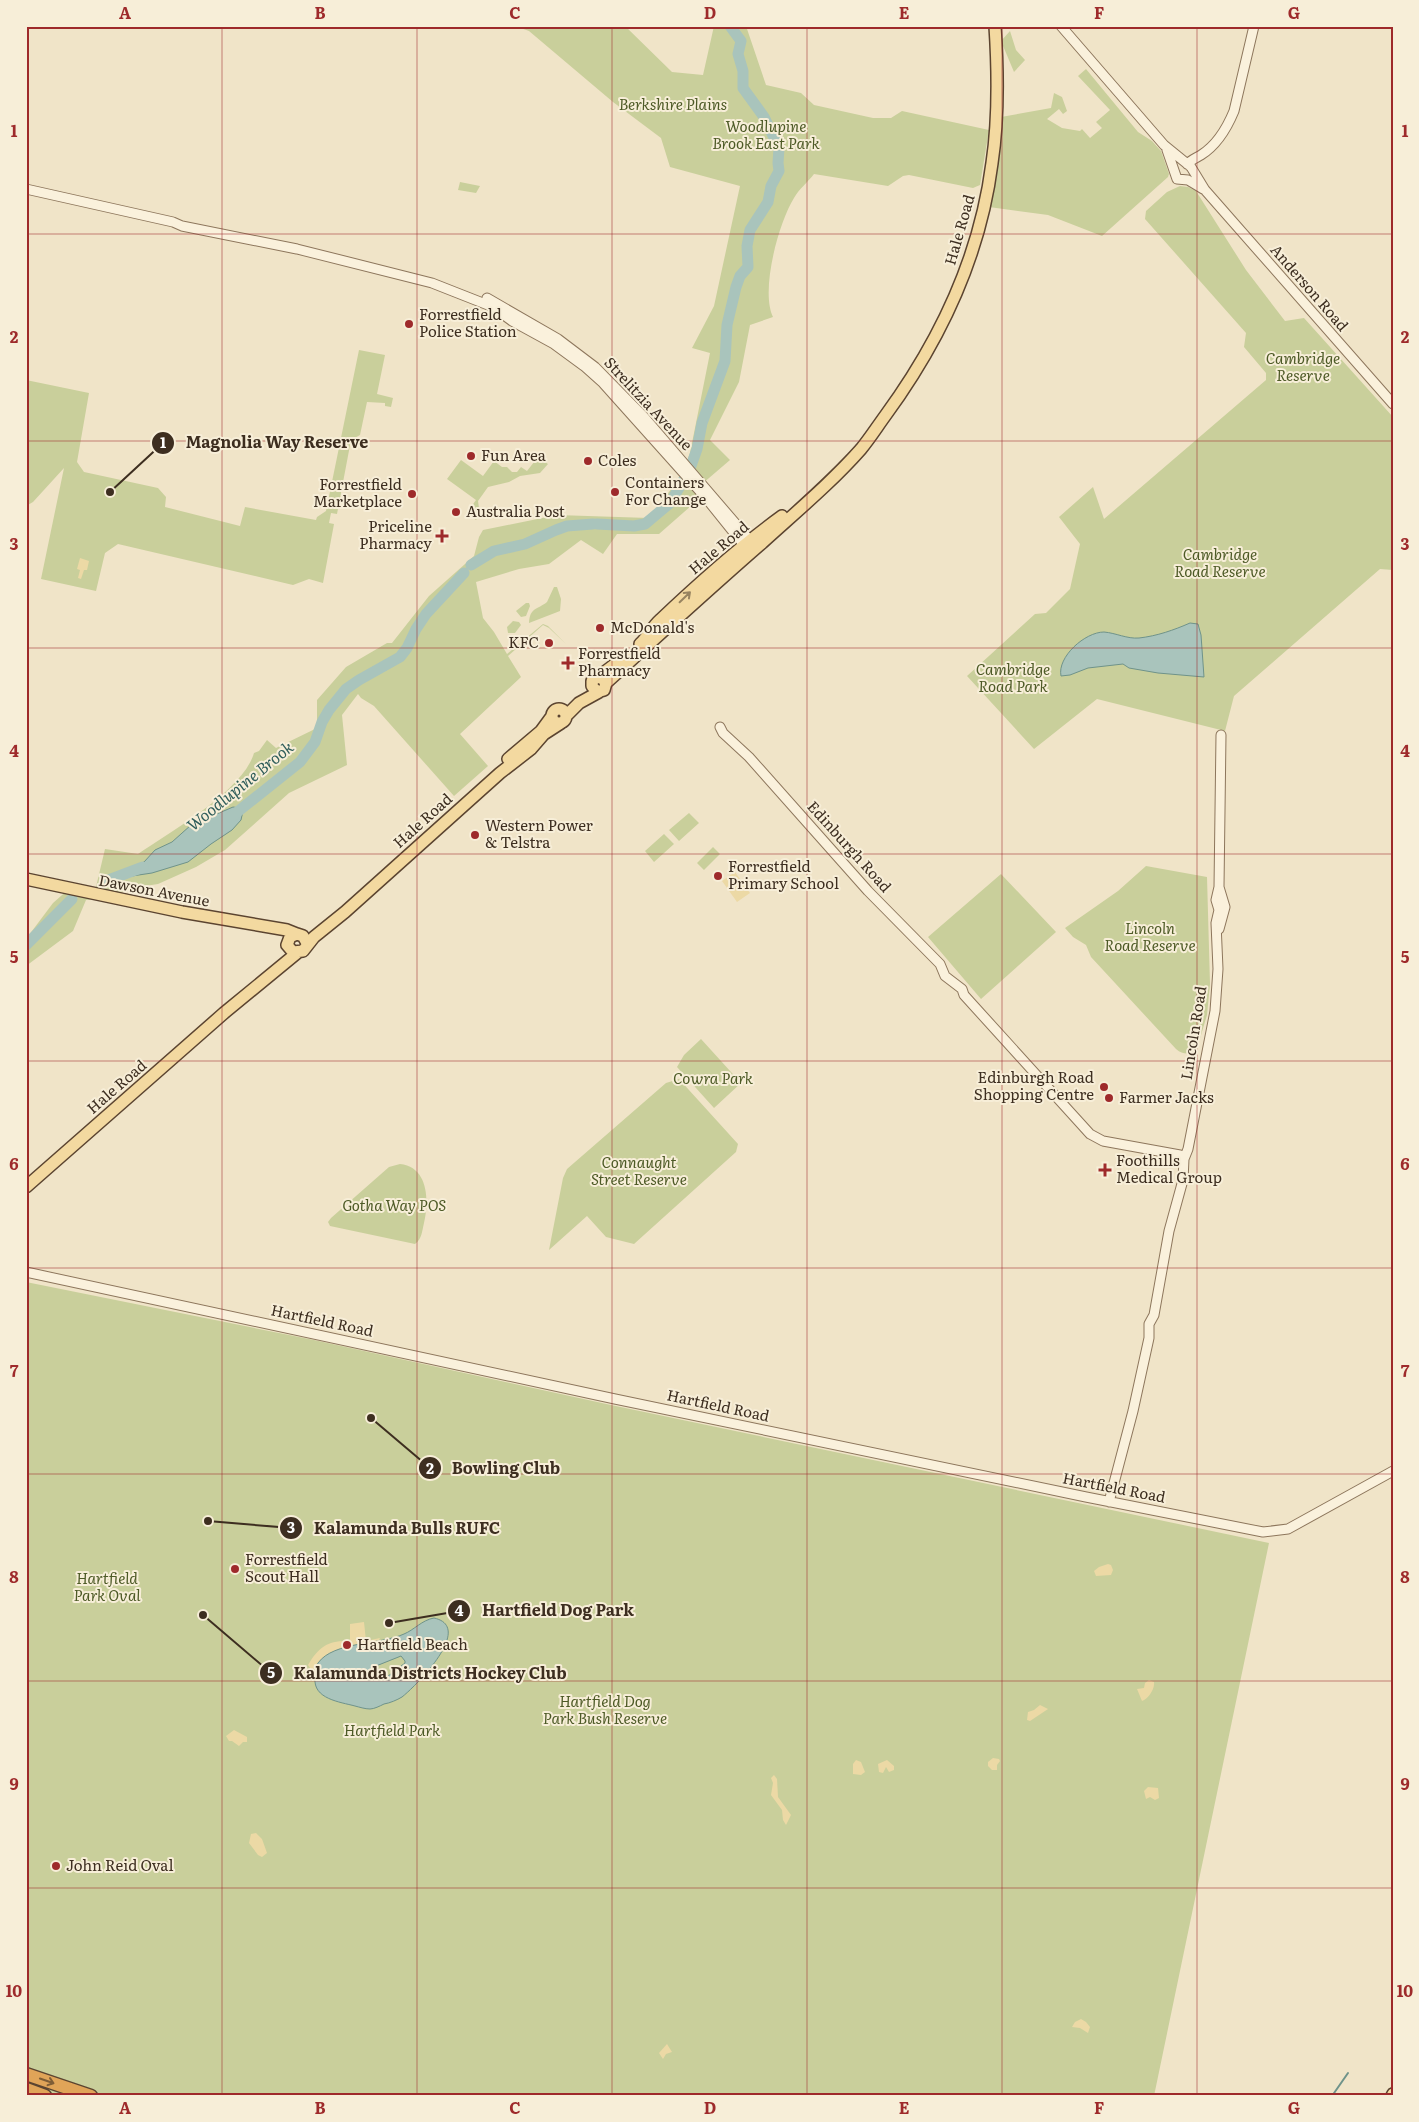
<svg xmlns="http://www.w3.org/2000/svg" width="1419" height="2122" font-family="Literata,serif">
<style>
.green{fill:#c9cf9b}
.sand{fill:#ecd9a5}
.water{fill:#a9c4bc;stroke:#6f938a;fill-rule:evenodd}
.lines{fill:none;stroke-linecap:round;stroke-linejoin:round}
.stream{stroke:#6f938a;stroke-width:2}
.river{stroke:#a9c4bc;stroke-width:11}
.minor-casing{stroke:#8d765c;stroke-width:11}
.major-casing{stroke:#5b4430;stroke-width:14}
.highway-casing{stroke:#5b4430;stroke-width:15}
.minor{stroke:#faf1dc;stroke-width:9}
.major{stroke:#f3d9a0;stroke-width:11}
.highway{stroke:#e0a458;stroke-width:12}
.oneway{stroke:#988460}
.oneway2{stroke:#7e5d36}
.grid{fill:none;stroke:#9e2a2b;stroke-width:1;stroke-opacity:0.55}
.poi-dot{fill:#9e2a2b;stroke:#f7eed8;stroke-width:2}
.labels{text-anchor:middle;stroke-width:4;stroke-linejoin:round;paint-order:stroke}
.park-label{font-size:15px;font-style:italic;fill:#4d5a26;stroke:#f7eed8}
.street-label{font-size:15px;fill:#3d2e20;stroke:#f7eed8}
.poi-label{font-size:15px;fill:#3d2e20;stroke:#f7eed8;text-anchor:start}
.water-label{font-size:16px;font-style:italic;fill:#2f5d5a;stroke:#f7eed8}
.leader{fill:none;stroke:#3d2e20;stroke-width:2}
.callout-dot{fill:#3d2e20;stroke:#f7eed8;stroke-width:2}
.mark-label{font-size:15px;text-anchor:middle;font-weight:bold;fill:#fff}
.callout-label{font-size:16px;text-anchor:middle;font-weight:bold;fill:#3d2e20;stroke:#f7eed8;stroke-width:4;stroke-linejoin:round;paint-order:stroke}
.neatline{fill:none;stroke:#9e2a2b;stroke-width:2}
.grid-label{font-size:16px;text-anchor:middle;font-weight:bold;fill:#9e2a2b}
</style>
<rect width="100%" height="100%" fill="#f0e4c8"/>
<path class="green" d="M515,26H625L672,72L703,75L714,26H746L766,85L801,93L814,105L873,118H891L902,111L989,130L980,185L973,188L909,175L903,176L888,186L814,174C808,182 799,189 794,198C779,222 760,290 773,317L750,325L739,382L710,440L730,460L702,484L700,498L659,534H617L603,554L581,540L549,564L519,569L476,582L483,618L494,632L507,654L543,624L548,626L566,644L549,628L543,625L508,656L521,677L460,734L488,766L454,796L374,706L361,698L358,694L342,715L347,765L289,793L225,850L196,867L158,884L126,889L117,896L86,900L73,931L26,966V939L53,903L70,888L95,891L105,849L138,854C170,832 243,791 254,753L259,751L267,740L276,748L317,728V700L346,667L387,643H392L429,596L474,556L479,537L483,530L557,515L649,518L682,475L690,453L710,353L692,348L714,306L740,186L670,167L661,138L613,102L529,31Z
M1010,31L1016,50L1025,60L1014,72L1001,41Z
M1086,69L1138,132L1152,141L1161,151L1169,174L1168,177L1102,236L1048,215L989,207L1001,117L1051,108L1054,93L1062,97L1067,111L1063,114L1059,109L1047,119L1062,128L1080,131L1082,129L1090,138L1102,128L1096,122L1110,110L1078,76Z
M460,182L480,186L476,193L458,190Z
M1180,186L1188,187L1196,191L1246,270L1285,321L1304,318L1393,417V570L1380,569L1234,696L1225,731L1097,699L1034,749L967,676L1035,614L1046,613L1070,589L1080,544L1059,517L1093,487L1104,519L1266,380V373L1244,347L1246,333L1145,219L1146,211L1167,192Z
M359,350L385,355L377,394L393,398L391,407L385,406V403L367,402L360,435L351,440L337,514L331,513L329,523L334,524L323,583L309,579L293,585L118,544L105,553L96,591L41,579L64,468L33,502L26,506V380L89,393L77,462L84,472L158,488L166,497L165,507L240,526L245,507L316,520L317,517L326,511Z
M538,457L548,464L540,473L520,476L509,482L488,487L478,501L480,515L476,520L467,513L476,500L447,479L461,460L483,476L494,461L502,467H507L512,472H517L521,467L527,471Z
M554,587H557L561,599L560,611L529,623C530,607 537,610 547,602Z
M526,603H529L530,606L526,616L521,617L516,611Z
M513,621L519,622L521,625L515,633H508L507,627Z
M689,813L699,823L679,841L669,830Z
M664,834L674,844L654,862L645,851Z
M713,847L720,854L704,870L697,863Z
M1146,866L1207,877L1210,984L1207,1015L1196,1052C1188,1054 1183,1055 1176,1049L1091,957L1086,945L1073,937L1065,928L1118,891Z
M1001,874L1056,932L981,999L928,937Z
M701,1039L741,1083L714,1108L677,1067L684,1055Z
M679,1079L738,1144L736,1152L634,1244L606,1237L587,1216L549,1250L563,1178L567,1169L666,1083Z
M400,1164C429,1167 429,1202 424,1223C422,1231 422,1239 415,1244L330,1226L328,1222L331,1218L389,1167Z
M26,1282L314,1340L611,1405L1269,1543L1154,2096H26Z"/>
<path class="sand" d="M80,558L89,561L87,570H84L81,579L78,578L80,570L77,569Z
M735,872L750,893L737,902L722,881Z
M1108,1564L1111,1565L1113,1570L1111,1575L1096,1576L1094,1571L1099,1567Z
M364,1622L366,1641L380,1638L377,1644C351,1649 327,1645 313,1672L308,1665C319,1646 329,1640 350,1641V1624Z
M1149,1680L1154,1682C1155,1689 1148,1699 1142,1701L1137,1689L1144,1688L1145,1683Z
M1040,1705L1048,1709L1030,1721L1027,1720L1028,1712L1034,1710Z
M234,1730L247,1737V1742H243L239,1746L232,1741H229L226,1736Z
M993,1758L999,1759L1000,1761L997,1765V1770H992L988,1766V1762Z
M856,1760L861,1762L865,1772L861,1775L853,1774V1764Z
M887,1760L894,1766V1770L889,1772L886,1767L883,1773L879,1772L878,1764Z
M774,1775L777,1779L778,1797L791,1815L786,1825L783,1820L782,1810L771,1795L773,1783L771,1778Z
M1148,1787L1158,1788L1159,1798L1155,1800L1150,1797L1146,1799L1144,1791Z
M256,1833L262,1839L267,1853L262,1857L258,1855L249,1843L251,1834Z
M1081,2019L1086,2022L1090,2027L1088,2033L1080,2028L1072,2027L1075,2022Z
M667,2044L672,2052L666,2054L663,2059L659,2053Z"/>
<path class="water" d="M1190,623L1198,624L1201,635L1204,677L1158,673L1129,668L1123,664L1088,668L1070,675L1061,676C1057,657 1085,632 1104,632C1116,633 1127,639 1139,638C1157,636 1174,630 1190,623Z
M233,807L240,808L243,811L241,820L232,830L211,844L188,862L152,873L132,876L129,869L144,862L155,850L172,842L191,825Z
M434,1618C475,1627 416,1686 402,1697C397,1700 390,1703 384,1704C380,1706 374,1709 370,1709C365,1709 359,1707 355,1706C340,1702 313,1699 315,1678C315,1673 315,1668 318,1663C334,1641 380,1645 404,1634C414,1630 422,1620 434,1618ZM401,1656L405,1661V1663L383,1680L374,1679L370,1673L371,1668Z"/>
<g class="lines">
<path class="stream" d="M1332,2096L1348,2073"/>
<path class="river" d="M597,524L634,526L645,524L670,503L682,483L691,466L697,449L702,423L725,361L727,325L736,287L740,276L748,267L747,246L750,230L768,202L771,186L779,171L778,163L779,148L764,117L743,88V71L738,54L741,41L730,26
M471,565L494,551L525,544L556,530L567,526L593,524
M231,817L300,762L315,742L322,722L329,710L346,689L359,680L400,657L407,648L416,629L426,614L464,573
M106,881L143,867
M26,945L72,899"/>
<defs>
<path id="minor" d="M1061,26L1164,145L1191,167L1205,190L1393,404
M1167,150L1177,179L1188,180L1203,189
M1187,164C1191,160 1196,158 1201,155C1217,145 1227,128 1234,111L1254,26
M26,189L173,222L182,226L297,249L432,283L493,307L512,321L554,344L584,366L603,383L706,498L747,549
M487,298L558,339L595,367L644,417L754,545
M720,727L723,733L749,757L868,891L940,964L945,976L962,989L964,995L1090,1134L1103,1141L1180,1155L1184,1159
M1219,929L1225,907L1219,887L1221,735
M26,1272L615,1399L1086,1497L1263,1532L1288,1529L1393,1471
M1109,1502L1133,1411L1149,1338V1324L1154,1315L1169,1231L1183,1180L1184,1159L1188,1149L1215,1011L1218,969L1216,923L1219,910L1216,900L1219,887"/>
<path id="major" d="M640,644C648,637 652,627 660,620C699,583 738,548 782,516
M598,677L626,656
M606,683L602,678L598,677L592,681V686L597,692L604,690L606,683C658,636 709,589 762,543C796,512 831,483 861,449C870,438 877,427 885,416C940,341 980,257 992,163C999,117 998,72 995,26
M552 716a7 7 0 1 1 14 0a7 7 0 1 1-14 0Z
M566,716L579,703L599,692
M508,759L541,731L552,716
M26,879L182,912L287,930L297,934
M307,943L303,936L297,934L290,937L287,945L293,952L303,951L314,937L345,912L500,773L531,749L544,734L561,723
M26,1187L224,1013L297,953
M1392,2096L1393,2094"/>
<path id="highway" d="M26,2074L91,2096
M26,2089L45,2096"/>
</defs>
<use href="#minor" class="minor-casing"/>
<use href="#major" class="major-casing"/>
<use href="#highway" class="highway-casing"/>
<use href="#minor" class="minor"/>
<use href="#major" class="major"/>
<use href="#highway" class="highway"/>
</g>
<defs><path id="oneway-shaft" d="M-6 0H5M1.5-3L5.5 0L1.5 3" fill="none" stroke-width="1.6" stroke-linecap="round" stroke-linejoin="round" transform="scale(1.25)"/></defs>
<use class="oneway" href="#oneway-shaft" transform="translate(685 597) rotate(-44)"/>
<use class="oneway2" href="#oneway-shaft" transform="translate(47 2081) rotate(19)"/>
<path class="grid" d="M222,26V2096M417,26V2096M612,26V2096M807,26V2096M1002,26V2096M1197,26V2096M26,234H1393M26,441H1393M26,648H1393M26,854H1393M26,1061H1393M26,1268H1393M26,1474H1393M26,1681H1393M26,1888H1393"/>
<g class="poi-dot">
<circle cx="409" cy="324" r="5"/>
<circle cx="471" cy="456" r="5"/>
<circle cx="588" cy="461" r="5"/>
<circle cx="615" cy="492" r="5"/>
<circle cx="412" cy="494" r="5"/>
<circle cx="456" cy="512" r="5"/>
<path d="M439.5 528.5h5v5h5v5h-5v5h-5v-5h-5v-5h5z"/>
<circle cx="600" cy="628" r="5"/>
<circle cx="549" cy="643" r="5"/>
<path d="M565.5 655.5h5v5h5v5h-5v5h-5v-5h-5v-5h5z"/>
<circle cx="475" cy="835" r="5"/>
<circle cx="718" cy="876" r="5"/>
<circle cx="1104" cy="1087" r="5"/>
<circle cx="1109" cy="1098" r="5"/>
<path d="M1102.5 1162.5h5v5h5v5h-5v5h-5v-5h-5v-5h5z"/>
<circle cx="235" cy="1569" r="5"/>
<circle cx="347" cy="1645" r="5"/>
<circle cx="56" cy="1866" r="5"/>
</g>
<g class="labels">
<g class="park-label">
<text x="673" y="110">Berkshire Plains</text>
<text x="766" y="132">Woodlupine<tspan x="766" dy="17">Brook East Park</tspan></text>
<text x="1303" y="364">Cambridge<tspan x="1303" dy="17">Reserve</tspan></text>
<text x="1220" y="560">Cambridge<tspan x="1220" dy="17">Road Reserve</tspan></text>
<text x="1013" y="675">Cambridge<tspan x="1013" dy="17">Road Park</tspan></text>
<text x="1150" y="934">Lincoln<tspan x="1150" dy="17">Road Reserve</tspan></text>
<text x="713" y="1084">Cowra Park</text>
<text x="639" y="1168">Connaught<tspan x="639" dy="17">Street Reserve</tspan></text>
<text x="394" y="1211">Gotha Way POS</text>
<text x="107" y="1584">Hartfield<tspan x="107" dy="17">Park Oval</tspan></text>
<text x="605" y="1707">Hartfield Dog<tspan x="605" dy="17">Park Bush Reserve</tspan></text>
<text x="392" y="1736">Hartfield Park</text>
</g>
<g class="street-label">
<text transform="translate(960 230) rotate(-74)" y="5">Hale Road</text>
<text transform="translate(1309 288) rotate(49)" y="5">Anderson Road</text>
<text transform="translate(648 404) rotate(47)" y="5">Strelitzia Avenue</text>
<text transform="translate(719 548) rotate(-40)" y="5">Hale Road</text>
<text transform="translate(423 821) rotate(-42)" y="5">Hale Road</text>
<text transform="translate(849 847) rotate(48)" y="5">Edinburgh Road</text>
<text transform="translate(154 891) rotate(11)" y="5">Dawson Avenue</text>
<text transform="translate(1194 1033) rotate(-81)" y="5">Lincoln Road</text>
<text transform="translate(117 1087) rotate(-41)" y="5">Hale Road</text>
<text transform="translate(322 1321) rotate(12)" y="5">Hartfield Road</text>
<text transform="translate(718 1406) rotate(12)" y="5">Hartfield Road</text>
<text transform="translate(1114 1488) rotate(11)" y="5">Hartfield Road</text>
</g>
<g class="poi-label">
<text x="419" y="320">Forrestfield<tspan x="419" dy="17">Police Station</tspan></text>
<text x="481" y="461">Fun Area</text>
<text x="598" y="466">Coles</text>
<text x="625" y="488">Containers<tspan x="625" dy="17">For Change</tspan></text>
<text x="402" y="490" text-anchor="end">Forrestfield<tspan x="402" dy="17">Marketplace</tspan></text>
<text x="466" y="517">Australia Post</text>
<text x="432" y="532" text-anchor="end">Priceline<tspan x="432" dy="17">Pharmacy</tspan></text>
<text x="610" y="633">McDonald's</text>
<text x="539" y="648" text-anchor="end">KFC</text>
<text x="578" y="659">Forrestfield<tspan x="578" dy="17">Pharmacy</tspan></text>
<text x="485" y="831">Western Power<tspan x="485" dy="17">&amp; Telstra</tspan></text>
<text x="728" y="872">Forrestfield<tspan x="728" dy="17">Primary School</tspan></text>
<text x="1094" y="1083" text-anchor="end">Edinburgh Road<tspan x="1094" dy="17">Shopping Centre</tspan></text>
<text x="1119" y="1103">Farmer Jacks</text>
<text x="1116" y="1166">Foothills<tspan x="1116" dy="17">Medical Group</tspan></text>
<text x="245" y="1565">Forrestfield<tspan x="245" dy="17">Scout Hall</tspan></text>
<text x="357" y="1650">Hartfield Beach</text>
<text x="66" y="1871">John Reid Oval</text>
</g>
<g class="water-label">
<text transform="translate(240 786) rotate(-39)" y="6">Woodlupine Brook</text>
</g>
</g>
<path class="leader" d="M110 492L163 443M371 1418L430 1468M208 1521L291 1528M389 1623L459 1611M203 1615L271 1673"/>
<g class="callout-dot">
<circle cx="110" cy="492" r="5"/>
<circle cx="371" cy="1418" r="5"/>
<circle cx="208" cy="1521" r="5"/>
<circle cx="389" cy="1623" r="5"/>
<circle cx="203" cy="1615" r="5"/>
<circle cx="163" cy="443" r="12"/>
<circle cx="430" cy="1468" r="12"/>
<circle cx="291" cy="1528" r="12"/>
<circle cx="459" cy="1611" r="12"/>
<circle cx="271" cy="1673" r="12"/>
</g>
<g class="mark-label">
<text x="163" y="448">1</text>
<text x="430" y="1474">2</text>
<text x="291" y="1533">3</text>
<text x="459" y="1616">4</text>
<text x="271" y="1678">5</text>
</g>
<g class="callout-label">
<text x="277" y="448">Magnolia Way Reserve</text>
<text x="506" y="1474">Bowling Club</text>
<text x="407" y="1534">Kalamunda Bulls RUFC</text>
<text x="558" y="1616">Hartfield Dog Park</text>
<text x="430" y="1679">Kalamunda Districts Hockey Club</text>
</g>
<rect width="1419" height="2122" fill="none" stroke="#f7eed8" stroke-width="55"/>
<rect x="28" y="28" width="1364" height="2066" class="neatline"/>
<g class="grid-label">
<text x="125" y="19">A</text>
<text x="320" y="19">B</text>
<text x="515" y="19">C</text>
<text x="710" y="19">D</text>
<text x="904" y="19">E</text>
<text x="1099" y="19">F</text>
<text x="1294" y="19">G</text>
<text x="14" y="137">1</text>
<text x="1405" y="137">1</text>
<text x="14" y="343">2</text>
<text x="1405" y="343">2</text>
<text x="14" y="550">3</text>
<text x="1405" y="550">3</text>
<text x="14" y="757">4</text>
<text x="1405" y="757">4</text>
<text x="14" y="963">5</text>
<text x="1405" y="963">5</text>
<text x="14" y="1170">6</text>
<text x="1405" y="1170">6</text>
<text x="14" y="1377">7</text>
<text x="1405" y="1377">7</text>
<text x="14" y="1583">8</text>
<text x="1405" y="1583">8</text>
<text x="14" y="1790">9</text>
<text x="1405" y="1790">9</text>
<text x="14" y="1997">10</text>
<text x="1405" y="1997">10</text>
<text x="125" y="2114">A</text>
<text x="320" y="2114">B</text>
<text x="515" y="2114">C</text>
<text x="710" y="2114">D</text>
<text x="904" y="2114">E</text>
<text x="1099" y="2114">F</text>
<text x="1294" y="2114">G</text>
</g>
</svg>
